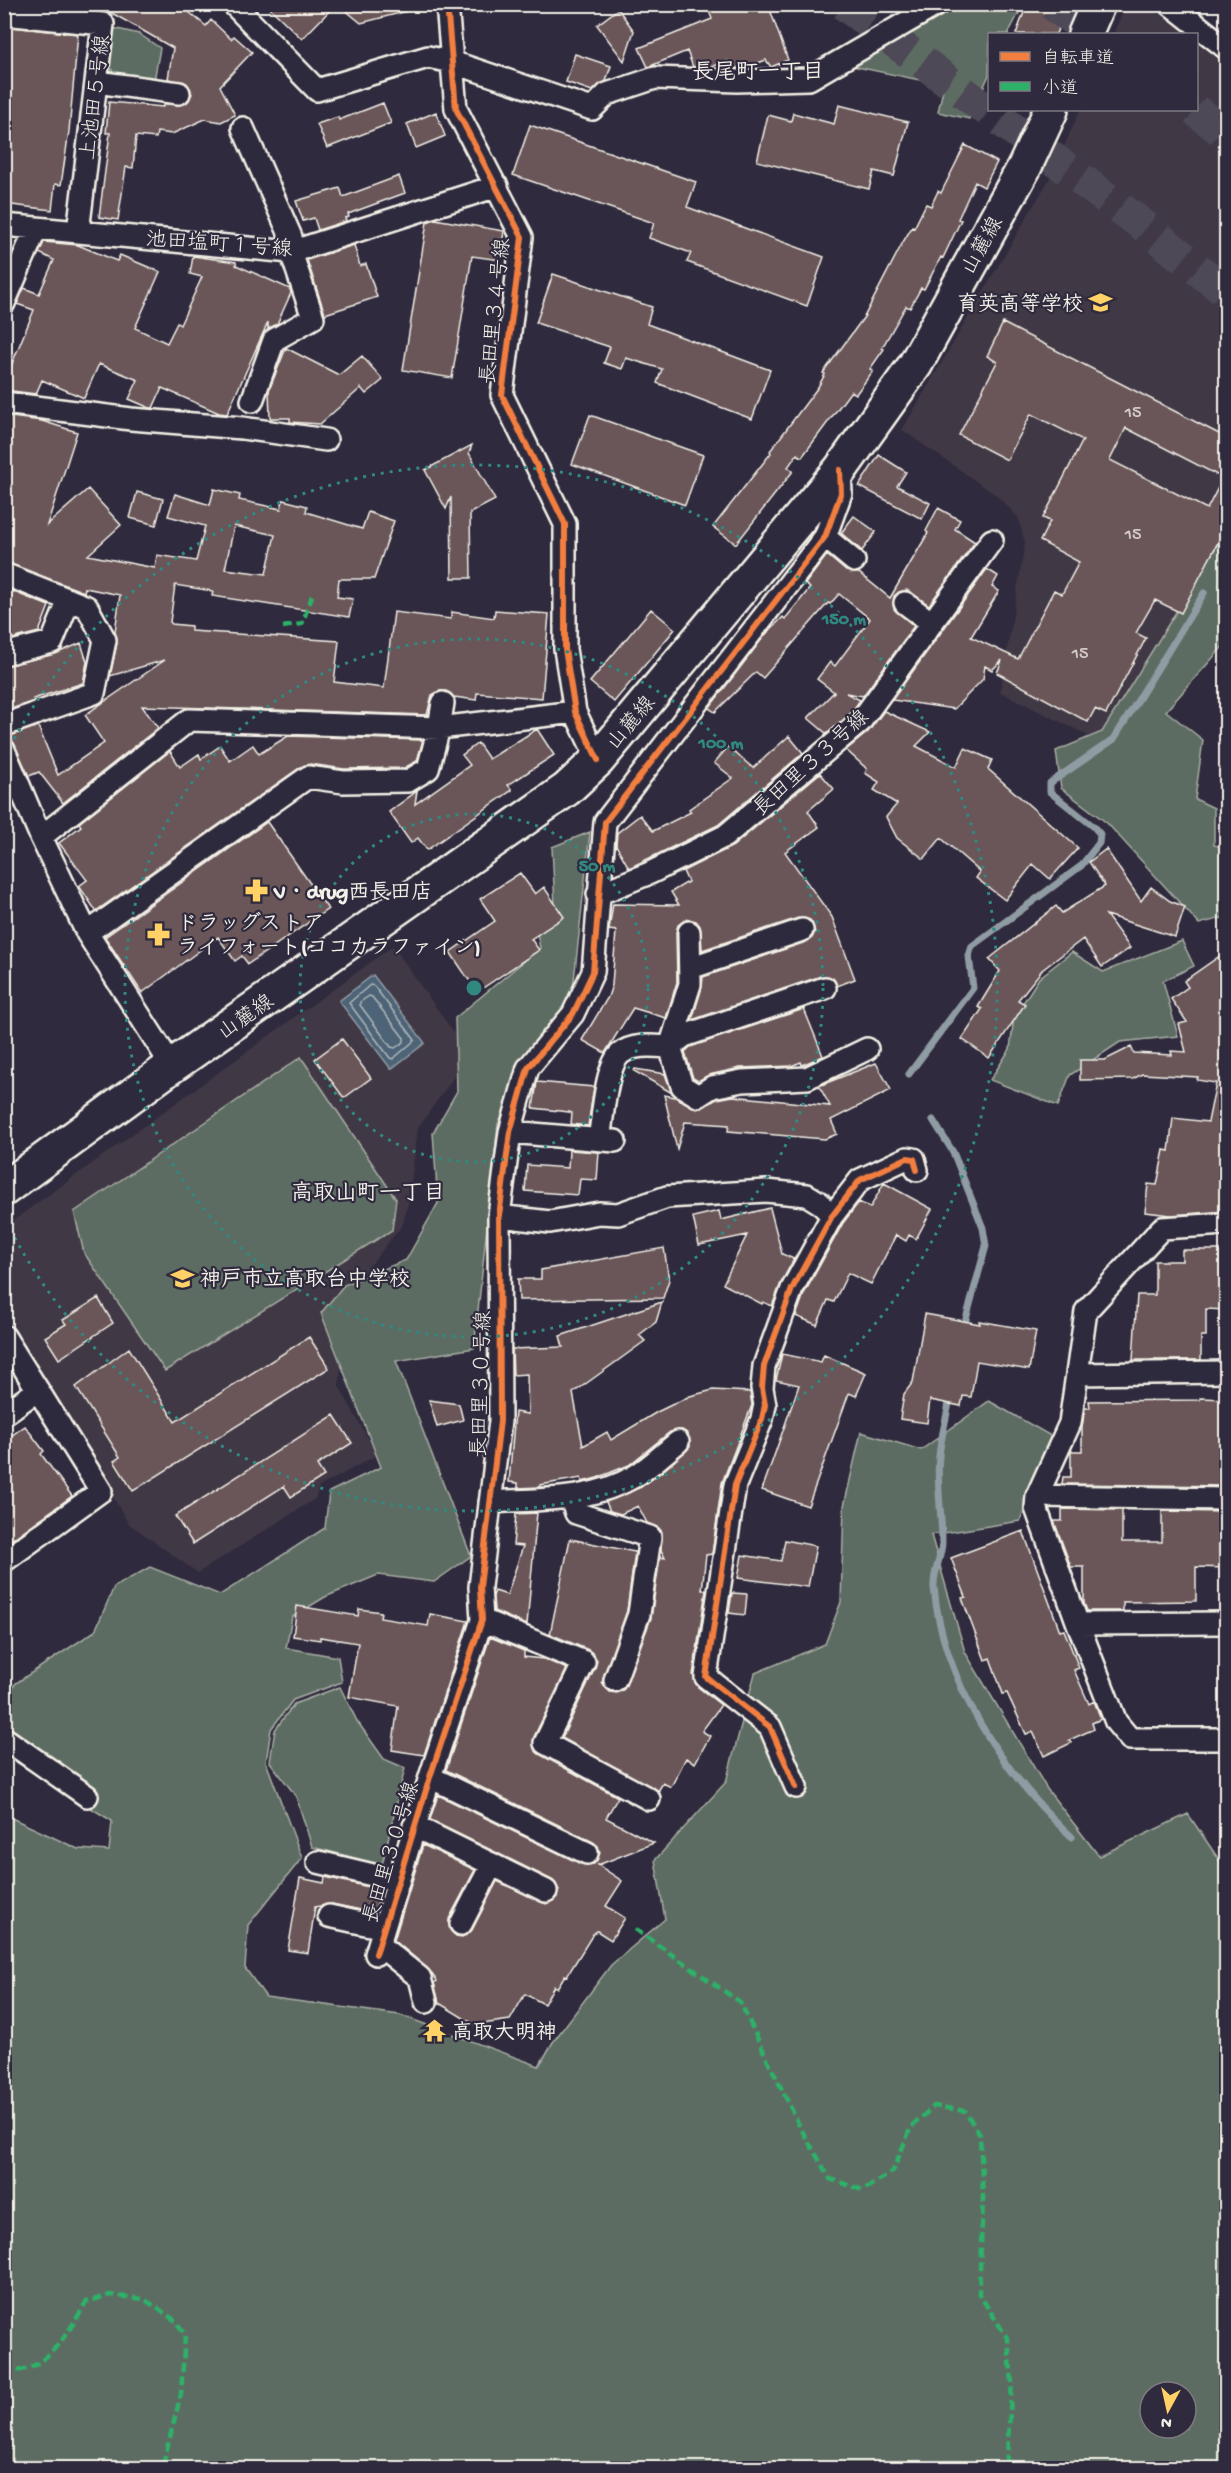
<svg xmlns="http://www.w3.org/2000/svg" width="1231" height="2473" font-family="'Gochi Hand','Klee One',sans-serif">
<style>
.built{fill:#413745}
.green{fill:#5d6c62;stroke:#a8aea5;stroke-width:1.5;fill-rule:evenodd}
.water{fill:#4d6477;stroke:#909ca4;stroke-width:1.5}
.lines{fill:none;stroke-linecap:round;stroke-linejoin:round}
.shore{stroke:#b1b9bb;stroke-width:1.5}
.stream{stroke:#909ca4;stroke-width:7}
.building{fill:#6a5659;stroke:#f4f1e8;stroke-width:1.5;fill-rule:evenodd}
.highway-tunnel{stroke:#4d4857;stroke-width:33;stroke-dasharray:33 16;stroke-linecap:butt}
.street-casing{stroke:#f4f1e8;stroke-width:26}
.primary-casing{stroke:#f4f1e8;stroke-width:38}
.street{stroke:#2f2a3d;stroke-width:21}
.primary{stroke:#2f2a3d;stroke-width:33}
.quiet{stroke:#2db169;stroke-width:4.5;stroke-dasharray:9 4.5;stroke-linecap:butt}
.cycleway-casing{stroke:#2f2a3d;stroke-width:10}
.cycleway{stroke:#f27e40;stroke-width:6}
.ring{fill:none;stroke:#318880;stroke-width:3;stroke-dasharray:3 6}
.labels{text-anchor:middle;stroke-width:4.5;stroke-linejoin:round;paint-order:stroke}
.number-label{font-size:18px;fill:#d2cac4}
.street-label{font-size:21px;fill:#f4f1e8;stroke:#2f2a3d}
.poi-label{font-size:21px;font-weight:bold;fill:#f4f1e8;stroke:#2f2a3d;text-anchor:start}
.neighbourhood-label{font-size:22px;font-weight:bold;fill:#f4f1e8;stroke:#2f2a3d}
.centre{fill:#318880;stroke:#2f2a3d;stroke-width:3}
.ring-label{font-size:18px;text-anchor:middle;font-weight:bold;fill:#318880;stroke:#2f2a3d;stroke-width:4.5;stroke-linejoin:round;paint-order:stroke}
</style>
<rect width="100%" height="100%" fill="#2f2a3d"/>
<filter id="ink" filterUnits="userSpaceOnUse"><feTurbulence type="fractalNoise" baseFrequency=".0167" numOctaves="2"/><feDisplacementMap in="SourceGraphic" scale="12" xChannelSelector="R" yChannelSelector="G"/><feConvolveMatrix kernelMatrix="1 2 1 2 8 2 1 2 1" color-interpolation-filters="sRGB"/></filter>
<g filter="url(#ink)">
<path class="built" d="M1126,5H1148L1187,34H1113Z
M1197,42L1226,65V587L1099,741L1000,692L1025,543L1018,517L996,495L902,430L1051,176L1080,110H1196Z
M393,946L464,1047L461,1067L418,1128L409,1200L403,1224L336,1309L341,1366L339,1386L377,1455L319,1487L315,1499L198,1573L128,1523L5,1311L4,1227Z"/>
<path class="green" d="M956,5H1023L1008,34H990L989,75L969,119L938,112L944,85L852,66Z
M113,28L139,34L160,48L154,81L116,76L109,66Z
M1226,531V643L1166,711L1203,740L1195,799L1214,808V845L1226,848V917L1199,924L1107,823L1061,788L1056,751L1102,732Z
M590,832L572,999L532,1050L498,1124L474,1348L396,1361L471,1556L434,1582L378,1575L325,1597L292,1617L286,1648L338,1657L342,1682L293,1700L271,1729L266,1762L302,1858L248,1925L245,1968L266,1997L400,2015L539,2066L553,2042L611,1965L665,1919L655,1860L726,1782L755,1673L825,1644L841,1602L844,1506L861,1432L921,1450L989,1401L1051,1436L1020,1521L931,1535L965,1652L1047,1789L1099,1856L1188,1814L1226,1870V2468H5V1815L78,1849L109,1851L112,1821L5,1755L4,1698L16,1683L95,1631L114,1587L150,1567L220,1595L325,1528L329,1492L381,1467L321,1313L344,1285L406,1260L438,1203L433,1133L457,1091L455,1018L540,948L534,918L555,906L552,847ZM1150,2392H1186V2428H1150Z
M1182,941L1194,966L1163,981L1178,1036L1120,1042L1070,1075L1058,1106L990,1080L1010,1049L1014,1017L1039,978L1072,952L1103,972Z
M301,1057L396,1199L392,1230L165,1371L84,1253L74,1212Z
M340,1687L357,1721L384,1759L405,1768L382,1865L312,1847L296,1796L270,1762L275,1730L294,1704Z"/>
<path class="water" d="M373,975L425,1043L391,1069L339,1001Z"/>
<g class="lines">
<path class="shore" d="M370,985L374,986L415,1040L393,1059L390,1058L349,1003Z
M369,996L372,997L404,1038V1042L395,1048L391,1047L360,1005V1002Z"/>
<path class="stream" d="M909,1074L973,988L969,956L972,946L1081,866L1099,843L1100,834L1093,826L1050,792V783L1114,739L1204,593
M933,1120L953,1152L983,1228L986,1246L963,1330
M950,1397C947,1417 941,1436 939,1456C936,1483 942,1514 942,1542C942,1557 933,1571 934,1587C942,1681 1004,1775 1072,1837"/>
</g>
<path class="building" d="M96,4H179L206,26L211,20L231,39L234,36L252,52L220,86L235,115L221,122L205,119L172,134L157,132L156,138L136,136L133,168L126,167L118,220L99,217L110,133H106L109,102L163,107L164,104H184L192,94L186,83L168,79L173,48Z
M266,4H336L302,39Z
M338,4H407L408,11L361,23Z
M724,4H768L788,60L771,67L766,60L745,68H731L728,61L711,67H693L687,51L648,67L639,48L712,19L709,11Z
M1027,4H1067L1056,34H1016Z
M618,9L634,31L624,61L597,25Z
M11,27L78,34L69,131L61,185L55,184L52,210L4,204V81Z
M575,54L611,66L606,81L592,91L566,82Z
M383,103L391,123L327,148L317,124L338,117L339,120Z
M839,105L908,122L894,176L874,171L869,189L757,161L768,115L791,121L793,113L834,124Z
M436,112L445,136L416,148L407,124Z
M530,125L696,182L687,207L824,257L807,306L687,262L691,253L649,238L654,223L513,175Z
M965,145L997,162L984,187L975,182L958,219L961,220L943,258L941,257L924,289L921,288L910,308L906,306L882,348L884,349L870,369L873,371L856,394L851,391L802,457L797,454L788,467L793,471L736,544L713,527L771,453L770,451L818,387L825,374L823,373L864,317L903,242L912,227L914,228L926,204L931,206L938,191L941,193Z
M399,176L405,193L348,214L349,217L345,218L346,221L318,230L314,218L303,221L296,201L340,188L343,197Z
M435,219L504,231L500,260L472,256L452,378L403,370L427,222Z
M44,242L78,245L117,261L120,255L160,272L135,328L167,343L177,323L180,325L202,277L190,274L193,256L236,262V265L290,289L291,293L277,324L268,329V322L227,414L219,413L162,388L153,408H150L129,399L138,380L99,364L84,398L42,380L36,394L4,390V383L34,310L17,304L24,288L39,294L54,260L39,253Z
M354,245L360,266L366,264L377,297L325,314L307,260Z
M553,274L652,307L647,324L770,370L752,419L657,383L662,369L626,358L622,369L604,363L610,347L536,323Z
M1003,323L1227,438V525L1181,613L1155,600L1136,633L1146,638L1106,714L1095,709L1088,722L997,673L1002,660L992,670L985,666L983,679L954,709L892,700L987,569L998,576L992,587L999,591L971,637L1018,659L1054,590L1062,594L1079,562L1040,541L1050,521L1043,518L1083,440L1031,414L1007,460L959,435L997,362L987,356ZM1126,428L1223,478L1207,509L1110,460Z
M286,348L339,375L362,356L383,380L366,394L361,388L320,424L290,422V418H270L269,390Z
M590,415L703,455L685,505L572,464Z
M4,416L42,421L77,432L47,525L88,489L121,525L88,555L155,568L157,555L196,561L205,526L168,516L175,494L210,505L214,489L240,495L239,500L281,509L283,500L307,506L306,512L362,529L368,512L394,521L374,579H339L337,597L353,599L349,617L212,596L213,591L175,585L170,622L172,624L191,626V631L339,641L334,682L384,688L394,612L451,619L452,612L494,618L495,610L549,614L542,698L477,693L476,700L454,697L446,691H439L432,695L427,715L142,706L158,728L63,803L39,772L29,776L10,736L38,726L58,775L104,743L85,715L165,660L110,676L117,643L115,632L120,595L85,588L84,592L4,562ZM234,526L275,535L266,574L225,569Z
M472,445L469,453L495,500L470,513L471,578H452L451,497L446,509L425,470Z
M879,455L906,472L897,486L930,503L922,519L859,486Z
M137,492L163,499L156,525L130,518Z
M938,508L960,520L955,529L975,542L929,605L907,590L899,592L894,596V609L914,626L863,696L846,693L860,700L851,713L827,734L808,718L834,692L817,679L830,662L835,666L870,619L839,594L830,604L828,603L763,678L756,672L715,712L709,708L765,635L783,617L785,619L810,588L805,584L827,555L846,571L859,573L890,598L928,533L926,531Z
M854,516L876,532L862,551L841,533Z
M4,588L49,606L39,632L4,641Z
M651,609L675,629L614,702L590,682Z
M81,643L87,662L83,683L33,699L34,701L11,709L9,703L4,711V666L55,654Z
M884,711L930,732L916,746L956,767L965,748L992,760L988,769L1078,848L1050,879L1033,864L1005,900L976,878L980,872L941,838L924,859L897,838L886,817L897,804L874,790L879,782L865,773L867,769L846,750L868,732Z
M537,729L554,755L508,785L512,790L427,850L418,838L411,843L389,812L417,791L415,804L470,765L462,755L478,743L489,759Z
M288,736L423,740L417,761L404,768L344,769L310,764L301,767L96,911L79,886L87,880L59,843L81,826L79,823L170,751L180,767L199,754L201,759L220,746L230,761L253,745L259,754Z
M789,736L803,753L718,825L629,868L616,845L617,833L640,815L653,831L691,812L689,809L733,778L714,763L728,747L753,768Z
M820,773L834,789L808,811L819,827L785,852L832,917L855,979L837,986L833,978L821,976L692,1020L702,987L703,977L806,942L812,938L815,932L810,920L798,918L702,950L700,926L696,921L688,919L678,925L676,932L677,982L666,1018L633,1008L605,1053L582,1040L608,997L612,985L616,931L609,930L613,904L679,905L671,892L688,882L683,871L733,846Z
M267,822L328,909L248,964L242,956L235,961L218,937L142,993L105,937Z
M1106,849L1141,901L1151,887L1170,901L1185,907L1175,937L1106,915L1130,948L1102,967L1083,939L1042,970L1018,1000L1025,1004L989,1058L962,1039L982,1009L978,1007L1000,971L989,959L1056,906L1062,913L1105,886L1089,862Z
M520,873L535,894L544,887L564,917L531,939L539,950L477,992L450,952L495,921L480,899Z
M1227,951V1211L1171,1215L1145,1212L1148,1184L1157,1185L1164,1150L1169,1151L1173,1118L1208,1122L1216,1083L1197,1080L1198,1077L1142,1074L1133,1079L1080,1080V1060H1105L1131,1047L1134,1053L1172,1055L1171,1051L1186,1052L1179,1024L1187,1022L1171,999L1188,987L1184,981Z
M804,1009L823,1056L802,1065L801,1062L791,1066L740,1068L709,1075L698,1081L693,1078L685,1052L690,1047Z
M342,1039L371,1078L344,1098L315,1059Z
M876,1063L891,1090L831,1120L837,1134L825,1139L728,1131L729,1125L685,1122L677,1149L664,1095L675,1097L697,1109L717,1099L733,1096L830,1106L819,1086Z
M635,1069L665,1074L672,1093L634,1071Z
M537,1082L594,1087L588,1126L571,1124L572,1113L569,1112L533,1108Z
M569,1150L599,1152L597,1180L580,1179L578,1195L525,1191L527,1165L568,1168Z
M884,1183L932,1209L916,1239L909,1235L906,1241L896,1235L871,1284L848,1273L834,1302L828,1300L817,1325L796,1316L804,1294L843,1223L859,1202L870,1208Z
M770,1208L782,1254L794,1259L781,1283L772,1306L763,1302L762,1304L723,1284L747,1235L699,1245L693,1217L719,1211L721,1220Z
M664,1248L669,1280L663,1298L519,1300L518,1279H541V1270Z
M1182,1250H1227V1310L1206,1309V1336H1201V1360H1133L1137,1295H1155V1261H1182Z
M98,1298L113,1323L59,1359L45,1337L66,1324L63,1320Z
M662,1302L656,1322L639,1335L645,1341L573,1393L583,1446L607,1432L611,1440L657,1412L690,1396L713,1390L750,1392L752,1405L722,1483L712,1554L706,1555L702,1590H706L693,1675L698,1687L721,1705L702,1731L710,1736L695,1763L686,1758L671,1787L663,1783L658,1791L562,1738L595,1668L597,1660L589,1650L550,1634L570,1539L635,1552L627,1611L602,1682L610,1692L617,1693L624,1689L651,1618L660,1557L665,1558L661,1550L662,1532L659,1528L647,1523L638,1506L621,1514L610,1511L606,1502L641,1487L665,1469L690,1447L688,1434L682,1430L670,1432L629,1465L597,1478L582,1482L581,1478L540,1485V1487L518,1488V1483L509,1482L515,1412L528,1414L527,1374L513,1375L512,1349L563,1347L560,1336Z
M925,1314L980,1324L979,1321L1036,1331L1029,1370L977,1361L971,1397L963,1396L961,1406L930,1400L927,1423L900,1419L904,1394L913,1382Z
M309,1337L329,1368L133,1491L114,1461L120,1457L76,1387L129,1348L175,1422Z
M782,1354L821,1362L824,1355L866,1373L856,1396L849,1393L808,1506L762,1490L799,1385L776,1380Z
M1200,1398L1227,1399V1486L1062,1484L1063,1477H1071V1451H1082V1427L1085,1408H1090L1089,1401L1200,1400Z
M429,1400L459,1404L463,1420L437,1427Z
M334,1415L352,1443L317,1465L324,1476L291,1497L284,1486L193,1544L175,1516Z
M25,1426L44,1451L41,1454L72,1496L4,1545V1441Z
M1062,1509L1122,1510V1542H1162V1511L1226,1512V1568L1196,1567V1601L1123,1602V1611H1087L1084,1603V1567H1071L1054,1521H1062Z
M537,1513L535,1534L527,1625L494,1611L493,1596L495,1591L507,1595L523,1546L513,1545L516,1514Z
M1023,1531L1060,1631L1064,1630L1079,1668L1074,1670L1089,1704L1094,1701L1101,1719L1092,1723L1094,1729L1069,1740L1071,1743L1044,1756L1033,1732L1026,1734L1007,1693L1003,1694L990,1658L985,1660L962,1598L966,1597L951,1558Z
M785,1540L816,1546L808,1587L738,1578L742,1555L781,1561Z
M732,1593L747,1594L745,1615L729,1613Z
M297,1606L358,1616L359,1609L381,1612L380,1618L428,1626L430,1614L468,1621L424,1755L392,1750L398,1706L349,1697L358,1643L320,1637V1640L293,1636Z
M490,1637L524,1651V1657L544,1659L567,1669L534,1737V1749L539,1754L618,1797L606,1818L654,1843L598,1865L622,1881L606,1906L625,1918L611,1940L597,1931L593,1934L567,1976L565,1975L557,1988L554,1986L544,2004L525,1994L510,2020L475,2025L439,2003L434,1983L437,1981L428,1969L394,1940L423,1845L475,1870L449,1919L450,1930L456,1936L462,1937L472,1930L497,1881L546,1904L557,1897L559,1890L552,1880L432,1821L430,1819L438,1795L581,1864H594L600,1853L598,1846L593,1842L446,1770Z
M325,1877L382,1890L375,1913L332,1904L315,1907L308,1953L288,1950L300,1878L324,1883Z"/>
<g class="lines">
<path class="highway-tunnel" d="M844,4L1140,223L1226,292
M1052,4L1093,34
M1195,110L1226,134"/>
<defs>
<path id="street" d="M233,4L317,90L428,57L452,62L592,109L607,94L655,78L737,81L809,79L938,4
M447,4L456,109L522,237L502,395L565,524V649L575,712L598,760
M1170,4L1226,48
M4,14L103,24L78,232
M96,82L179,93
M243,128L291,237V252L313,318L274,340L252,401
M4,225L291,252L497,186
M4,303L36,229
M4,403L131,419L242,428L326,440
M825,537L854,561
M4,574L87,607L105,640L94,693L4,725
M905,603L932,623
M4,654L52,642L69,600
M4,750L41,837L87,933L172,1066
M41,837L189,720L439,728L575,712
M598,894L650,873L725,836L860,722L992,540
M689,932L690,984L670,1047L682,1086L698,1096L712,1087L742,1081L807,1078L867,1049
M87,933L308,777L343,782L408,781L428,769L439,728L443,703
M690,968L802,930
M510,1132L615,1141
M599,1139C603,1119 605,1068 620,1054C633,1043 655,1046 670,1047L684,1036L825,988
M499,1216L550,1222L599,1213L618,1214L667,1197L766,1191L807,1195L820,1203L832,1216
M1226,1224L1162,1228L1086,1311L1070,1423L1037,1496L1036,1508L1078,1624L1116,1722L1130,1739H1226
M4,1336L101,1491L4,1561
M1078,1374L1226,1372
M4,1414L38,1390
M1037,1496L1226,1499
M570,1497L576,1513L650,1537L639,1614L615,1680
M490,1502C538,1499 592,1502 635,1476C650,1467 664,1453 678,1442
M482,1620L584,1662L545,1743L649,1799
M1078,1624L1226,1623
M4,1738L87,1796
M430,1777L587,1853
M796,1787L770,1727L706,1677L735,1485L762,1419L765,1405L762,1388L764,1366L792,1289L832,1216L860,1180L907,1158L914,1159L917,1170
M414,1826L546,1891
M318,1862L398,1881
M329,1916L384,1928
M461,1924L492,1864
M379,1945L420,1978L426,2002
M376,1954L430,1777L482,1620L480,1587L500,1421L499,1216L510,1132L528,1068L573,1014L593,972L605,822L825,537L841,493L840,470"/>
<path id="primary" d="M1085,34L1098,4
M4,1189L172,1066L567,789L598,760L840,470L915,365L1025,166L1051,110"/>
</defs>
<use href="#street" class="street-casing"/>
<use href="#primary" class="primary-casing"/>
<use href="#street" class="street"/>
<use href="#primary" class="primary"/>
<path class="quiet" d="M283,627L302,624L313,593
M635,1929L740,2002L800,2127L830,2179L863,2190L893,2171L911,2127L934,2106L965,2111L980,2135L983,2197L979,2294L1008,2339L1012,2383L1006,2468
M4,2372C12,2371 21,2371 28,2368C53,2359 74,2324 86,2302L110,2295L144,2299L176,2321L185,2335L181,2394L162,2468"/>
<defs>
<path id="cycleway" d="M447,4L456,109L522,237L502,395L565,524V649L575,712L598,760
M796,1787L770,1727L706,1677L735,1485L762,1419L765,1405L762,1388L764,1366L792,1289L832,1216L860,1180L907,1158L914,1159L917,1170
M376,1954L430,1777L482,1620L480,1587L500,1421L499,1216L510,1132L528,1068L573,1014L593,972L605,822L825,537L841,493L840,470"/>
</defs>
<use href="#cycleway" class="cycleway-casing"/>
<use href="#cycleway" class="cycleway"/>
</g>
</g>
<g class="ring">
<circle cx="474" cy="988" r="174"/>
<circle cx="474" cy="988" r="349"/>
<path d="M6 755A523 523 0 1 1 6 1221"/>
</g>
<defs>
<symbol id="school-bare" viewBox="-9 -9 18 18"><path d="M0-5L7-2L0 1L-7-2ZM-4 1L0 2.5L4 1V4Q0 6-4 4Z" fill="#ffd166" stroke="#2f2a3d" stroke-width="2.5" paint-order="stroke"/></symbol>
<symbol id="pharmacy-bare" viewBox="-9 -9 18 18"><path d="M-2-6h4v4h4v4h-4v4h-4v-4h-4v-4h4Z" fill="#ffd166" stroke="#2f2a3d" stroke-width="2.5" paint-order="stroke"/></symbol>
<symbol id="temple-bare" viewBox="-9 -9 18 18"><path d="M0-6L5-2H3V0L6.5 2.5H4V6H1.5V3h-3V6H-4V2.5H-6.5L-3 0V-2H-5Z" fill="#ffd166" stroke="#2f2a3d" stroke-width="2.5" paint-order="stroke"/></symbol>
</defs>
<g fill-rule="evenodd">
<use href="#school-bare" x="1084" y="286" width="33" height="33"/>
<use href="#pharmacy-bare" x="240" y="874" width="33" height="33"/>
<use href="#pharmacy-bare" x="142" y="918" width="33" height="33"/>
<use href="#school-bare" x="166" y="1262" width="33" height="33"/>
<use href="#temple-bare" x="418" y="2014" width="33" height="33"/>
</g>
<g class="labels">
<g class="number-label">
<text x="1133" y="417">15</text>
<text x="1133" y="539">15</text>
<text x="1080" y="658">15</text>
</g>
<g class="street-label">
<text transform="translate(94 97) rotate(-83)" y="7">上池田５号線</text>
<text transform="translate(219 243) rotate(4)" y="7">池田塩町１号線</text>
<text transform="translate(981 245) rotate(-61)" y="7">山麓線</text>
<text transform="translate(494 311) rotate(-84)" y="7">長田里３４号線</text>
<text transform="translate(630 722) rotate(-50)" y="7">山麓線</text>
<text transform="translate(810 762) rotate(-42)" y="7">長田里３３号線</text>
<text transform="translate(245 1016) rotate(-35)" y="7">山麓線</text>
<text transform="translate(480 1384) rotate(-88)" y="7">長田里３０号線</text>
<text transform="translate(390 1852) rotate(-73)" y="7">長田里３０号線</text>
</g>
<g class="poi-label">
<text x="1083" y="310" text-anchor="end">育英高等学校</text>
<text x="274" y="898">V・drug西長田店</text>
<text x="177" y="929">ドラッグストア<tspan x="177" dy="24">ライフォート(ココカラファイン)</tspan></text>
<text x="200" y="1285">神戸市立高取台中学校</text>
<text x="452" y="2038">高取大明神</text>
</g>
<g class="neighbourhood-label">
<text x="758" y="78">長尾町一丁目</text>
<text x="368" y="1199">高取山町一丁目</text>
</g>
</g>
<circle cx="474" cy="988" r="9" class="centre"/>
<g class="ring-label">
<text x="844" y="624">150 m</text>
<text x="721" y="748">100 m</text>
<text x="597" y="871">50 m</text>
</g>
<rect width="1231" height="2473" fill="none" stroke="#2f2a3d" stroke-width="24"/>
<rect x="12" y="12" width="1207" height="2449" fill="none" stroke="#f4f1e8" stroke-width="2" filter="url(#ink)"/>
<rect x="988" y="33" width="210" height="78" fill="#2f2a3d" stroke="#7e7a81" stroke-width="1.5"/>
<rect x="1000" y="52" width="30" height="9" fill="#f27e40" stroke="#7e7a81" stroke-width="1.5"/>
<text x="1042" y="63" font-size="18" fill="#f4f1e8">自転車道</text>
<rect x="1000" y="82" width="30" height="9" fill="#2db169" stroke="#7e7a81" stroke-width="1.5"/>
<text x="1042" y="93" font-size="18" fill="#f4f1e8">小道</text>
<g transform="translate(1168 2410) rotate(188)"><circle r="28" fill="#2f2a3d" stroke="#7e7a81" stroke-width="1.5"/>
<path d="M0-4.5L10 22L0 15L-10 22Z" fill="#ffd166"/>
<text y="-9" font-size="16" font-weight="bold" text-anchor="middle" fill="#f4f1e8">N</text>
</g>
</svg>
